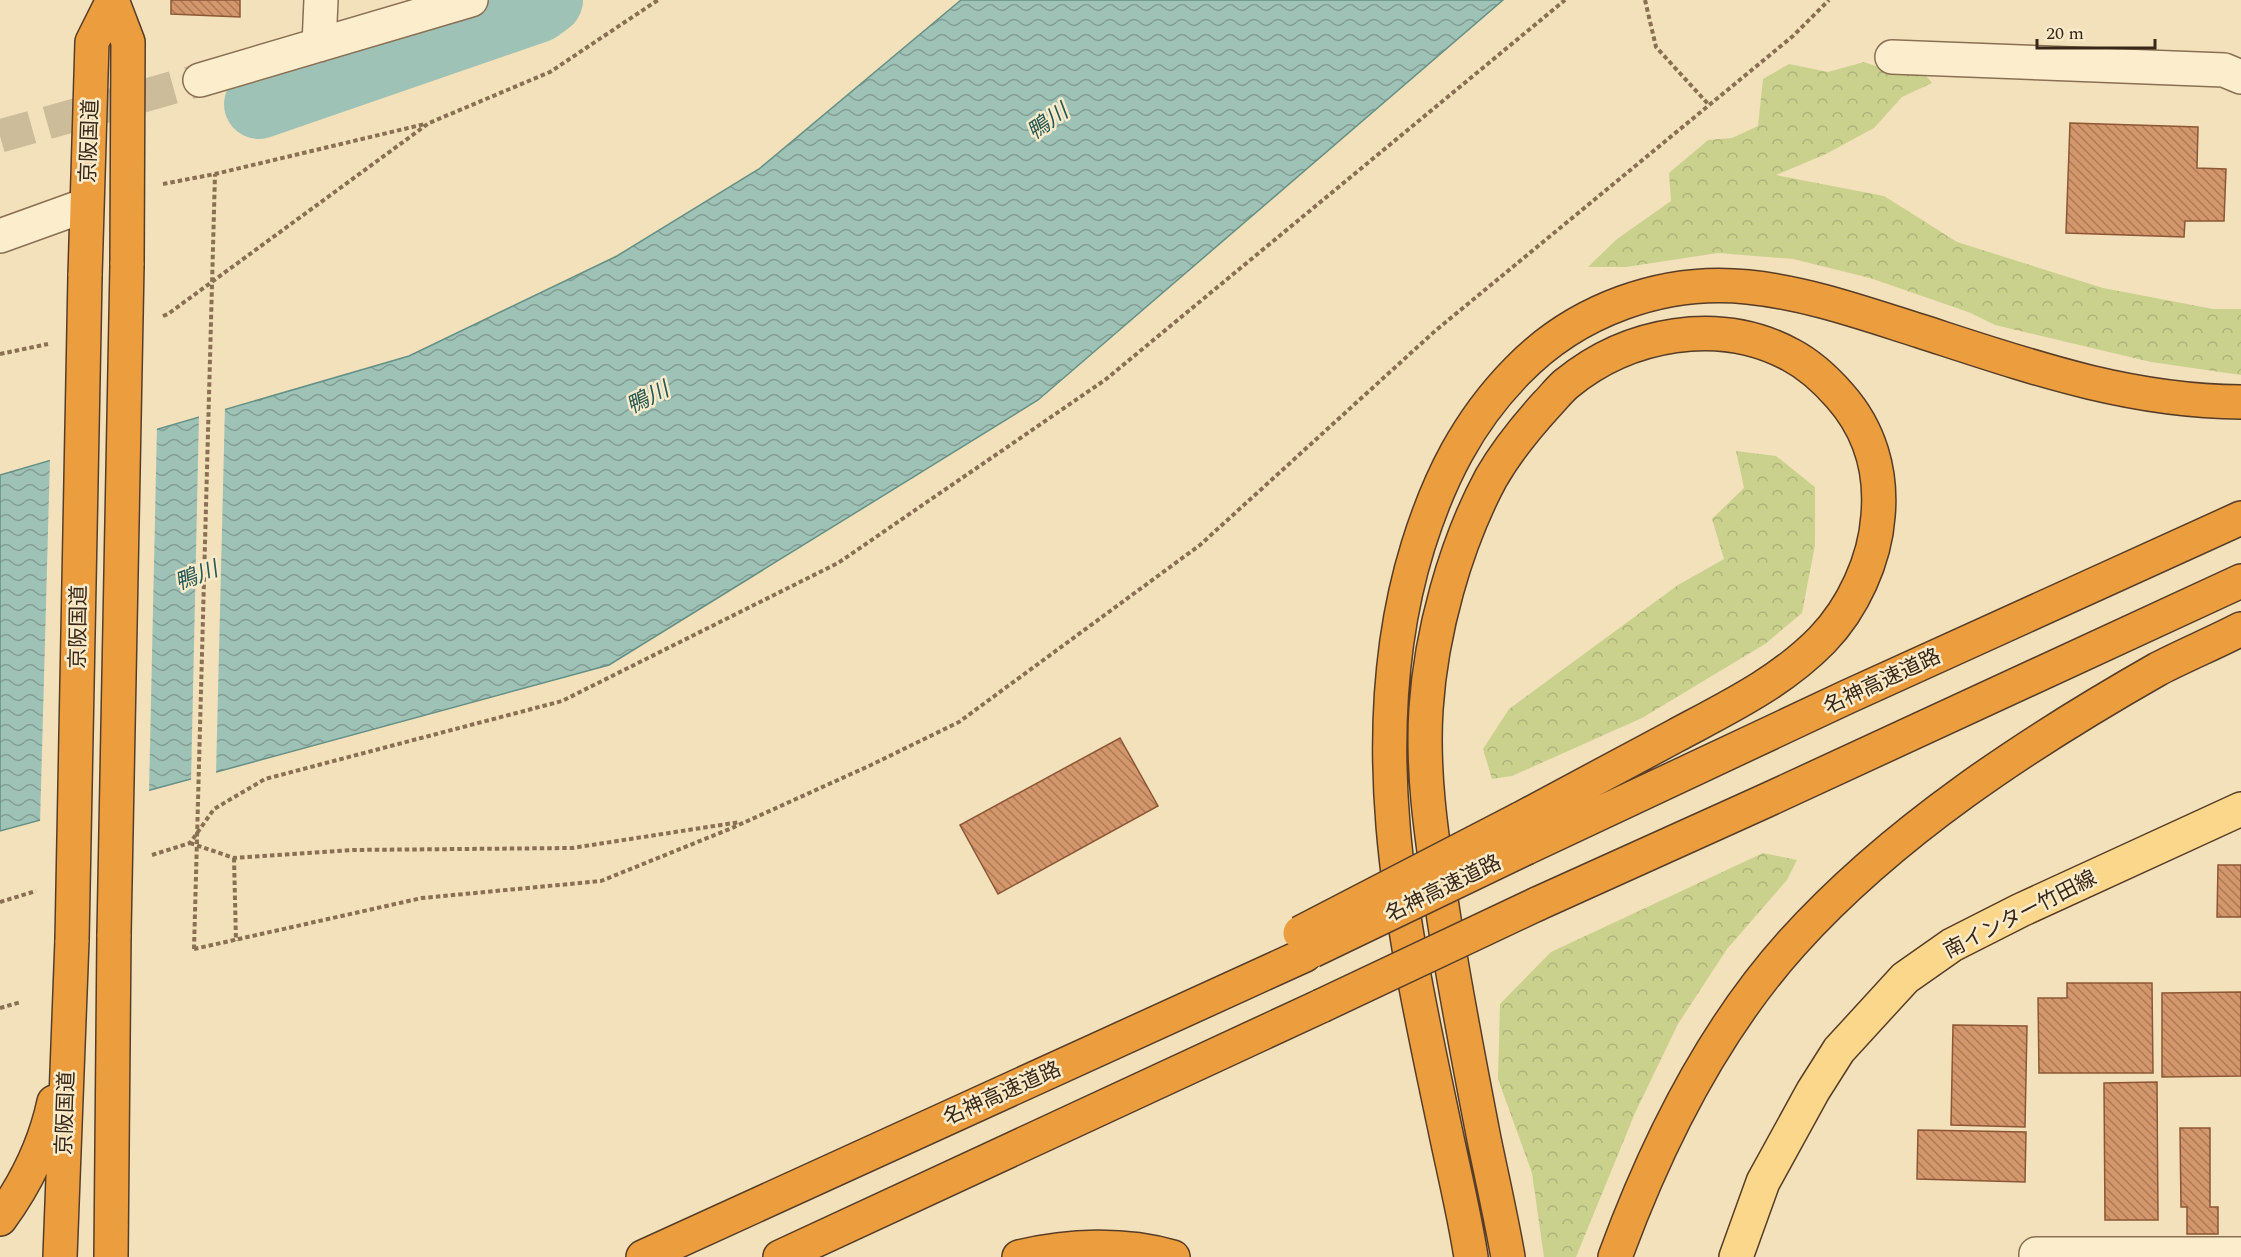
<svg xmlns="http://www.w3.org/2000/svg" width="2241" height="1257" font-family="Spectral,'Noto Sans JP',serif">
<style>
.forest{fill:url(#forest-crowns)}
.water{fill:url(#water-waves);stroke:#669085;stroke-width:1.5}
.pier{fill:#f2e1ba}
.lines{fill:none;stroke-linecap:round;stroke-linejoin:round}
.river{stroke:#9fc2b7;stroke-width:70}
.building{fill:url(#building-back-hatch);stroke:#8c5736;stroke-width:1.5}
.street-tunnel{stroke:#cdbc9a;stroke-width:33;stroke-dasharray:33 16;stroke-linecap:butt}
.street-casing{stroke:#8a7053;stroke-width:36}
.primary-casing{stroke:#573d28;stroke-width:36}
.highway-casing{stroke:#573d28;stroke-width:36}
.path{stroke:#8a7053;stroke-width:4;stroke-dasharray:4.5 3;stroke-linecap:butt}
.street{stroke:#fceecd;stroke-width:33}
.primary{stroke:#fbd78c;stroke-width:33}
.highway{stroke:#ec9e3f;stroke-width:33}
.highway-bridge-casing{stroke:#573d28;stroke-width:36;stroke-linecap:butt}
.path-bridge{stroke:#8a7053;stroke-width:4;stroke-dasharray:4.5 3;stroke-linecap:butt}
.highway-bridge{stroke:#ec9e3f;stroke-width:33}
.labels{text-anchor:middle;stroke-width:5;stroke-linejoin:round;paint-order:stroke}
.street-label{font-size:21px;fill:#382819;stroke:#f9ebca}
.water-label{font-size:22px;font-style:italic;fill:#275955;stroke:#f9ebca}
</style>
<defs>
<pattern id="forest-crowns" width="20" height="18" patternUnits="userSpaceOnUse" patternTransform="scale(1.5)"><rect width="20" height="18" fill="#cad18d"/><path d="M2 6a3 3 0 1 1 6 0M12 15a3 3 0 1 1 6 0" fill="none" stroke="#aeb379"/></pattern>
<pattern id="water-waves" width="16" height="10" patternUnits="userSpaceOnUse" patternTransform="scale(1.5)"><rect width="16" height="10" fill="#9fc2b7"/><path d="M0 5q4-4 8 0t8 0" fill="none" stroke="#839e94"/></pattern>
<pattern id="building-back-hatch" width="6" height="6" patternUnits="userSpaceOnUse" patternTransform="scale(1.5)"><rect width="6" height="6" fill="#d4966b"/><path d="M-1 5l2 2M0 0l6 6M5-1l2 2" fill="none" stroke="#ad7a57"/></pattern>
</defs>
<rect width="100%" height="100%" fill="#f2e1ba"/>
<path class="forest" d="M1864,62L1893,72H1923L1932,83L1902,97L1874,128L1826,154L1776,175L1884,196L1957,242L2103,288L2213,309H2241V375L2151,362L1995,325L1971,313L1870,278L1793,259L1718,253L1626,267H1588L1617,239L1671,201L1669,173L1708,140L1732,138L1758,126L1763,79L1789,64L1828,72Z
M1736,451L1776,456L1815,487V545L1802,613L1765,644L1642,718L1512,776L1492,779L1483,749L1509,709L1678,585L1724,559L1712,519L1744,488Z
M1763,853L1797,860L1787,880L1727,949L1678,1024L1635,1113L1576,1257H1544L1532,1173L1498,1079L1500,1004L1551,952Z"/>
<path class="water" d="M961,0H1503L1038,400L609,665L0,831V475L409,356L617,256L759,169Z"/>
<path class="pier" d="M225,406L216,775L191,782L199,414Z
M157,426L149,794L40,824L50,458Z"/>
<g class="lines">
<path class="river" d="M259,104L537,8L548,0"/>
</g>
<path class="building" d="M171,0H240V17L171,14Z
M2070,123L2198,127L2197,168L2226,169L2224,221H2185L2184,237L2066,233Z
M1120,738L1158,806L998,894L960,825Z
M2218,865H2241V917H2217Z
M2067,983H2152L2153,1073H2039L2038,998H2067Z
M2241,992V1076L2162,1077V993Z
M1953,1025L2027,1026L2025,1127L1951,1125Z
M2157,1082L2158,1220H2105L2104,1083Z
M2180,1128H2210V1207H2218V1234H2187V1207H2181Z
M1918,1130L2026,1132L2025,1182L1917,1179Z"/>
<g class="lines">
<path class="street-tunnel" d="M0,136L200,80"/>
<defs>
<path id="street" d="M319,45L321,0
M1892,57L2224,70L2241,77
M200,80L471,0
M0,236L86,205
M2036,1257V1254H2241"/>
<path id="primary" d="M1736,1257L1763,1182L1813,1091L1839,1050L1905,978L1952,945L2021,910L2241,809"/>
<path id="highway" d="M112,0L128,42L127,265
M85,276L92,42L112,2
M1526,848L1847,697L2241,518
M1537,904L1765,801L2241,581
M0,1219C25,1185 45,1144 54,1102
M60,1257L72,940
M111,1257L114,934
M643,1257L1305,955
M780,1257L1321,1006
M1019,1257C1069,1245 1124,1243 1173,1257
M1471,1257C1464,1212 1453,1168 1444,1124C1404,934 1359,737 1418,546C1439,479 1467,422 1517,371C1576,310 1663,278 1748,287C1807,293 1863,313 1920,331C2028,366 2126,401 2241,402
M1508,1257C1501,1217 1492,1178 1484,1139C1468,1057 1452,975 1440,893C1431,832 1422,771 1426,709C1431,633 1455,545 1491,478C1506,452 1526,427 1547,404C1553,398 1559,390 1566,384C1628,333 1719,316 1791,355C1810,365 1826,380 1840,396C1870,430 1882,472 1878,516C1875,560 1853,608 1822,640C1780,683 1727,708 1675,736C1624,763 1572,791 1520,819
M1615,1257C1656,1145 1712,1032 1792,943C1893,831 2028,743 2158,669C2185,655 2214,643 2241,629"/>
</defs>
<use href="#street" class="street-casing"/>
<use href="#primary" class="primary-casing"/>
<use href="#highway" class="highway-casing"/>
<path class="path" d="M1645,0L1656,47L1709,105
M163,184L215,174L425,124
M163,316L168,314L429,123L550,72L658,0
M0,354L48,344
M190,843L234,858L353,850L572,848L740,822
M152,855L190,843L214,809L265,779L562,701L838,563L1105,380L1565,0
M234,858L236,941
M0,902L36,891
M194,949L422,898L601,881L732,828L871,765L959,722L1200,545L1435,331L1793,36L1829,0
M0,1008L21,1002"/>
<use href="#street" class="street"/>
<use href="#primary" class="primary"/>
<use href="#highway" class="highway"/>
<defs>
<path id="highway-bridge" d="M1300,933L1520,819
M114,934L127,265
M72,940L85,276
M1312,951L1526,848
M1321,1006L1537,904"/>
</defs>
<use href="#highway-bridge" class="highway-bridge-casing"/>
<path class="path-bridge" d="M194,949L215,174"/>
<use href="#highway-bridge" class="highway-bridge"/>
</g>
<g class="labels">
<g class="street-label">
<text transform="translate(89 141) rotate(-88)" y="7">京阪国道</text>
<text transform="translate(78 627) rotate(-89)" y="7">京阪国道</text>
<text transform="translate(1882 681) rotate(-25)" y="7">名神高速道路</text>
<text transform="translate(1443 888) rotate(-26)" y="7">名神高速道路</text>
<text transform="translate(2020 914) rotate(-27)" y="7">南インター竹田線</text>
<text transform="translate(1002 1093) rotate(-24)" y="7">名神高速道路</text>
<text transform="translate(65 1113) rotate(-88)" y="7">京阪国道</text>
</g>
<g class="water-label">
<text transform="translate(1047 121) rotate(-35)" y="8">鴨川</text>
<text transform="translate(647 397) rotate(-27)" y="8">鴨川</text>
<text transform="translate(196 575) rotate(-21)" y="8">鴨川</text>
</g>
</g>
<path d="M2037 39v9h118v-9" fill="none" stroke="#382819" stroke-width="3"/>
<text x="2046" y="39" font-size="18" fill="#382819" stroke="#f9ebca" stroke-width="4.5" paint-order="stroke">20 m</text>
</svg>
